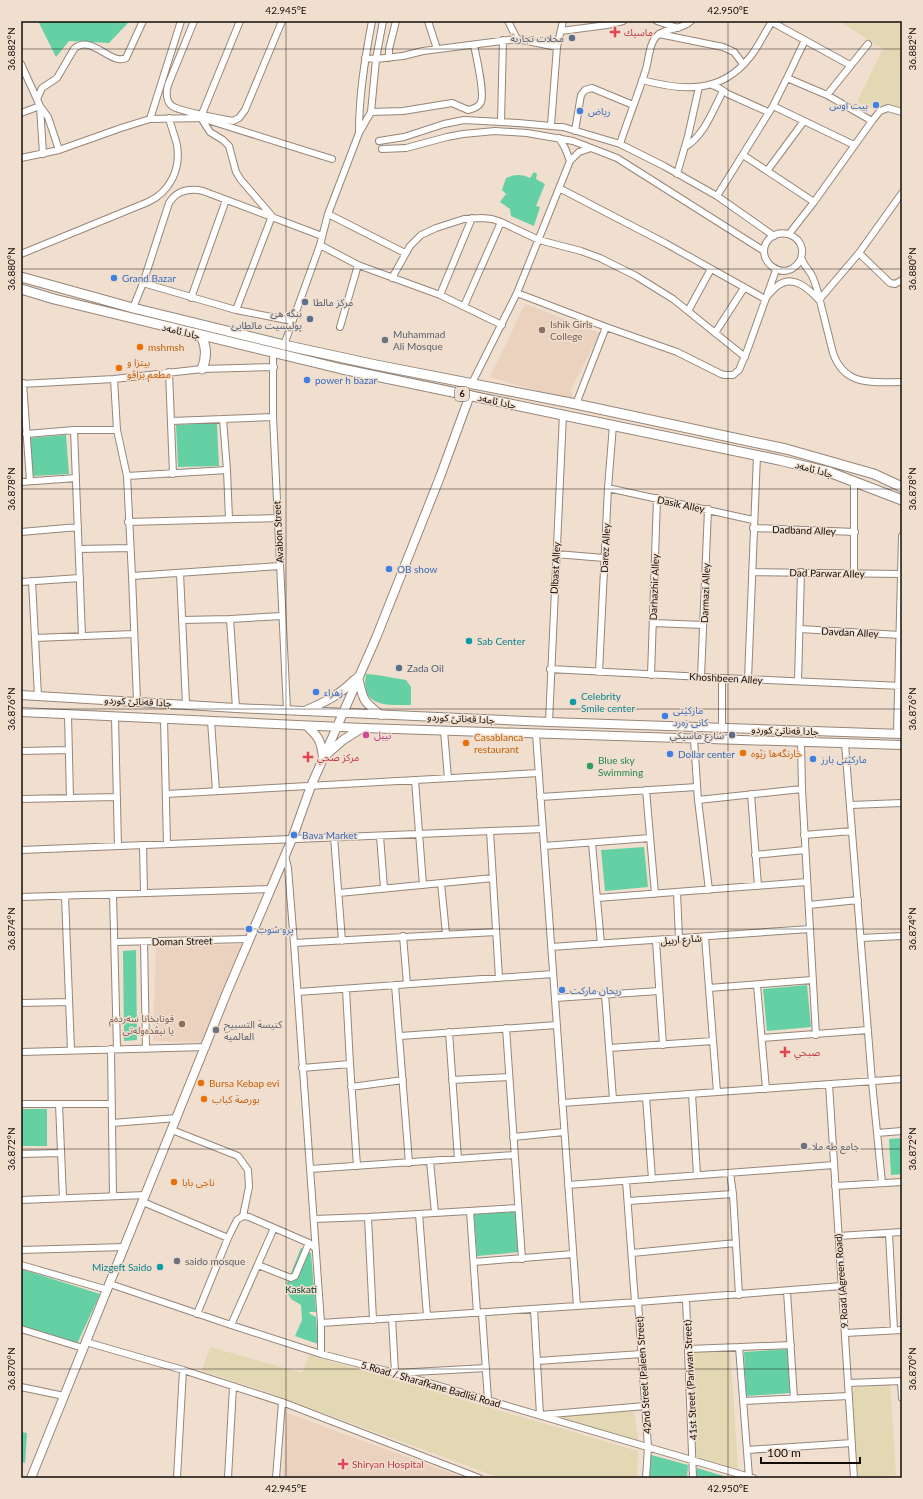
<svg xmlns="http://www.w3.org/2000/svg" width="923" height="1499" font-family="Lato,'Noto Sans Arabic',sans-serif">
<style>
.built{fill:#ead2bf}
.green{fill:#65d0a4}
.sand{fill:#e2d8b3}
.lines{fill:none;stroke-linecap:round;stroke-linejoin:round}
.street-casing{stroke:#968678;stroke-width:8}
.secondary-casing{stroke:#968678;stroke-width:10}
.primary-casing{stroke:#968678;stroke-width:11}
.street{stroke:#fff;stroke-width:6}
.secondary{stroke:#fff;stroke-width:8}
.primary{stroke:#fff;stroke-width:9}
.ticks{fill:none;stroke:#120c07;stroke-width:1;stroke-opacity:0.45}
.health-dot{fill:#e0444e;stroke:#f0decf;stroke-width:1.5}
.service-dot{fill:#5c6f8a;stroke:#f0decf;stroke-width:1.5}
.shop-dot{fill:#3f7fe0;stroke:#f0decf;stroke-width:1.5}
.education-dot{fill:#8d6e63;stroke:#f0decf;stroke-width:1.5}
.worship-dot{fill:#6b7280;stroke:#f0decf;stroke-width:1.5}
.food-dot{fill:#e8710a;stroke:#f0decf;stroke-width:1.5}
.culture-dot{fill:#0f9aa8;stroke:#f0decf;stroke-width:1.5}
.hotel-dot{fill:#d1479c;stroke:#f0decf;stroke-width:1.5}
.leisure-dot{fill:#2e9e5b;stroke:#f0decf;stroke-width:1.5}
.labels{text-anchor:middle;stroke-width:3;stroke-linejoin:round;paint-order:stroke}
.shield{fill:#f0decf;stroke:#554b43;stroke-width:1}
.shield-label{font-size:9px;font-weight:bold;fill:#120c07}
.health-label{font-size:10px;fill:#be3a42;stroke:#f0decf;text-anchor:start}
.service-label{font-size:10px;fill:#4e5e75;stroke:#f0decf;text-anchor:end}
.shop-label{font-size:10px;fill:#366cbe;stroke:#f0decf;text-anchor:start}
.education-label{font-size:10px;fill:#785e54;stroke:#f0decf;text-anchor:start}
.street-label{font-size:10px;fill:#120c07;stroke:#f0decf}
.worship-label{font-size:10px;fill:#5b616d;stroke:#f0decf;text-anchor:start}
.food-label{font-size:10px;fill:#c56008;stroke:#f0decf;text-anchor:start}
.culture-label{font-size:10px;fill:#0d838f;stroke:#f0decf;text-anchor:start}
.hotel-label{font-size:10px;fill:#b23c85;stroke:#f0decf;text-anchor:start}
.leisure-label{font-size:10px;fill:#27864d;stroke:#f0decf;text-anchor:start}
.park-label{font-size:10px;fill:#0d412e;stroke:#f0decf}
.neatline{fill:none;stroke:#120c07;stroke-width:1.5}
.ticks-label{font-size:10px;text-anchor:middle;fill:#120c07}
</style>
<rect width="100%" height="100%" fill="#f0decf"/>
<path class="built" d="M525,304L600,333L571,390L574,401L490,377Z
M245,944L205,1042L153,1041L156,947Z
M287,1413L341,1433L465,1478H283Z"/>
<path class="green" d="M38,21H123L128,23L109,43L69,41L56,57Z
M534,172L537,174L536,179L545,184L536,206L540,207L534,226L511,216L510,209L500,202L506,194L502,190L506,178C515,174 522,174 530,178Z
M217,423L219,466L178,467L176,425Z
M66,435L69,474L32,476L29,438Z
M366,674L377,675L406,680L411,687V705C387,705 360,708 366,674Z
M644,847L648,887L605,891L601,850Z
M136,950L137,1040L124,1041L123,951Z
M807,985L811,1027L767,1031L763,989Z
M21,1109H47V1146H21Z
M902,1138V1174L891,1175L889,1139Z
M517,1211L520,1252L477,1256L474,1214Z
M301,1248L311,1253L316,1312H309L310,1314L316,1317L318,1344L295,1336L302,1320L301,1305L291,1299L285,1288Z
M21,1269L100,1294L77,1344L21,1325Z
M789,1349L791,1393L746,1396L744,1352Z
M21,1432L27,1433L25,1463L21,1462Z
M644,1453L688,1465L687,1478H643Z
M697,1468L730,1478H695Z"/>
<path class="sand" d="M839,21H902V112L884,113L857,102L883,49Z
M210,1347L302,1373L309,1355L638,1451L637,1478H500L267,1392L202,1371Z
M730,1349L738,1469L696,1458L689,1352Z
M890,1385L896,1475L855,1478L848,1388Z
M634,1411L638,1440L552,1417Z"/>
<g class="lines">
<defs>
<path id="street" d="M194,21L168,85C166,92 166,101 172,106C179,111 222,119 233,121L239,118L245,110L282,21
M428,21L437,49
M508,21L517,39
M657,21L678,28
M770,21L850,65
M561,31L607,25L623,21
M659,34L723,47L734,52L743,64
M365,58L376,59L403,56L423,51L517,39L557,47
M389,58V49L396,21
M21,64L40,106L48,117L59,150
M787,78L827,95L872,121
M642,80C683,91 721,94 750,57C758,47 764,34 771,23
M712,85L719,88L728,94L768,112
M827,95L868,44
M37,99L42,88L57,78L74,49C91,33 111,66 126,58L143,21
M40,106L43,154
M773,106L854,145
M371,112L403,111L452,103L468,110C473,109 479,107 481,102C485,93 476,56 474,45
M21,113L40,106
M150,119L181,21
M501,122L503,40
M551,125L557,47L563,21
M359,131C359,94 365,58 372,21
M575,131L581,95L585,90L592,88L633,105
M559,138L565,148L570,161
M379,141L404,137L444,124L464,120L518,123L563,127L620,144L664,166L717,196L774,236
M620,144C628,119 638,95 646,69C649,59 649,42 658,35C667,27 680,31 691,21
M685,147C704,136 713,110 723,91
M382,149L406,148L447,137L463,134L495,131L527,133L573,141L617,158L764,251
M743,155L814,202
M21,158L59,150L121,128L150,119L201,118L332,159
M767,171L804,121
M677,174L688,136L699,87
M559,188L665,243L765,299C768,295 772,291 776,287C792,273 808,288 819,300L859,253L902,193
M717,196L773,106L787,78L805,40
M328,214L405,253
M789,234L814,202L872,121L880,111L888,108L902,112
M320,245L358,265L440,295L502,325
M859,253L890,283L895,284L902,280
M21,254L148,202C170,192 181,169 177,145C175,136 171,127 169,118
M801,259C785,288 750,257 770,238C781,229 799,234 802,249C803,253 800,257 802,260C805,267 811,272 813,278C817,287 819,296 821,305C825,321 829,337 833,353C845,387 872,382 902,382
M392,278L410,246L421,235L436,228L464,219L482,218L492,219L501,222L539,240L581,251L600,258L636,276L673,299L745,357
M143,283L236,310L292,321
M517,293L606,327L677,352L721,374L725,375H733L739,370L747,351L776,270
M440,295L472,218
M191,298L226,200
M464,306L501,222
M133,308L143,283L169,203C177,190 189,188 203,191L322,236
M236,310L272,216L241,180L236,172L229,146L223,140L210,132L201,118L202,114L240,21
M688,311L711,269
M340,327L358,265
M715,333L744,288
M284,345L320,245L328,214L359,133L371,112L376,59L383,21
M273,353V417L287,710
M169,372L173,474
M114,379L117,430L127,476L132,576L280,566
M23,383L30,481
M472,383L517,293L570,161L579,152L591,148
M21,384L114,379L202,369L274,367
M576,404L606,327
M223,419L227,470L229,519
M171,421L273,417
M74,430L82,636
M26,434L74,430H117
M127,476L227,470
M21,482L76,478
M608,488L753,520
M128,522L278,518
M753,528L855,532
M21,532L78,527
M79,549L130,548
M556,554L604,558
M752,572L902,574
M180,573L186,704
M854,573V481
M132,576L137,701
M32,581L38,696
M21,582L80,578
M182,620L230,619
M653,623L703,625
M800,629L900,635
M35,638L134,634
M550,669L722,678L902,686
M599,672L608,488L613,425
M651,675L657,498
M701,677L708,509
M748,679L757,455
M798,681L801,572
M236,708L230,619L282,616
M68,715L70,798
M115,717L118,846
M164,719L167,844
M211,721L216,791
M549,722L563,414
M722,729V678
M444,731L448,778
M897,733L902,536
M536,734L577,1306
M694,739L698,800L709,890
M801,742L802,789L816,1035
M845,744L872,1082L882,1183
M21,751L69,750
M415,780L423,885
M646,790L655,894
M166,794L539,773
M751,794L758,886
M540,797L697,787
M21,799L117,797
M698,800L802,789
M850,805L902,803
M490,831L499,978
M804,835L852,831
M380,836L384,888
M334,837L342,941
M592,843L601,944
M143,845L144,893
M544,846L650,838
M21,850L543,829
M755,855L805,850
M285,856L288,868L294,943L321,1323V1354
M441,883L446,934
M677,892L679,939
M339,893L493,878
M113,894L117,1049
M65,896L71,1050
M21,897L271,889
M597,898L807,882
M809,905L858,900
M403,936L407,984
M705,937L717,1092
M861,938L902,936
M656,941L663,1045
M115,942L249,939
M144,942L146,1049
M294,943L496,932
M551,947L810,929
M395,985L409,1163
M757,985L766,1089
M709,988L812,980
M346,989L350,1064L357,1166
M298,992L553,974
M605,994L613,1099
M555,998L659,991
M21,1003L69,1002
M506,1028L522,1259
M449,1032L458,1159
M400,1036L557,1025
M762,1038L868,1030
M609,1048L713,1041
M111,1049L113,1196
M21,1052L206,1047
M302,1068L350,1064
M452,1080L509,1077
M829,1084L854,1478
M351,1087L403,1080
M692,1094L697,1175
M646,1097L652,1179
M562,1103L902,1079
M21,1104H112
M59,1104L63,1198
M112,1123L177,1118
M172,1130L238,1156L248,1170L249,1187L243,1216
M877,1133L902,1131
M513,1137L564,1132
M21,1154L61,1153
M430,1161L435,1213
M310,1169L514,1155
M730,1173L733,1194L739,1295
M626,1181L635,1302
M568,1185L834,1165
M835,1186L902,1182
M21,1200L146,1195
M628,1201L733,1194
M143,1202L228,1238
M470,1211L477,1313
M419,1214L427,1316
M368,1217L373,1320
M314,1219L368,1217L518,1208
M889,1233L894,1330
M838,1236L902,1232
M21,1250L125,1247
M632,1253L736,1243
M474,1262L573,1254
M21,1265L108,1290
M258,1265L291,1278L295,1276L309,1243
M110,1284L231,1325L321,1354L395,1373L753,1478
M787,1291L794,1399
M686,1299L693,1478
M638,1302L648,1447L646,1478
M534,1309L540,1415L645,1406
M482,1313L488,1400
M197,1314L228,1238L237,1220L243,1216L249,1217L309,1243L315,1248
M392,1318L395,1373L486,1368
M321,1323L638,1302L842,1286
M231,1325L274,1228
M21,1329L83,1348
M845,1333L902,1330
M86,1342L183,1370L282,1402L479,1478
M739,1347L749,1477
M689,1349L791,1345
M537,1361L642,1354
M901,1381L902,1398
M848,1383L902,1381
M21,1387L64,1396
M743,1401L849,1396
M747,1450L852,1443
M177,1478L183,1370
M228,1478L233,1386
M276,1478L282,1402"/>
<path id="secondary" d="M358,677C363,699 362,701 381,715
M21,695L236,708L549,722L902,734
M307,710C325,702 341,694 354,680
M21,712L363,728L902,745
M307,726C319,737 321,741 323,757
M326,755L343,740L362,728
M31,1478L227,992L292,839L311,786L376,638L440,477L470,395"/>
<path id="primary" d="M21,277L133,308L284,345L376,365L576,404L786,449L874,474L902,487
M21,289L54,299L342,369L779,460L829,472L902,500
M201,336C207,347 207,357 202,369"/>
</defs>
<use href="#street" class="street-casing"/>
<use href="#secondary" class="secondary-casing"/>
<use href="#primary" class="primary-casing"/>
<use href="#street" class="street"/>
<use href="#secondary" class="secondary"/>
<use href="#primary" class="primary"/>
</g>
<path class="ticks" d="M286,21V1478M728,21V1478M21,49H902M21,269H902M21,489H902M21,709H902M21,929H902M21,1149H902M21,1369H902"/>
<g class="health-dot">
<path d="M613 26h4v4h4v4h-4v4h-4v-4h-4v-4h4z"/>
<path d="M306 751h4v4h4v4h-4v4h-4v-4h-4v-4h4z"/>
<path d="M783 1046h4v4h4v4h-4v4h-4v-4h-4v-4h4z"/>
<path d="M341 1458h4v4h4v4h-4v4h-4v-4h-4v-4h4z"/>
</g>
<g class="service-dot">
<circle cx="572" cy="38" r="4"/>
<circle cx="305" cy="302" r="4"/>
<circle cx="310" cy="319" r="4"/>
<circle cx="399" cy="668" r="4"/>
<circle cx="732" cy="735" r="4"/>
</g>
<g class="shop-dot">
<circle cx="876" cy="105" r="4"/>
<circle cx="580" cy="111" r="4"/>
<circle cx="114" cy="278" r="4"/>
<circle cx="307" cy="380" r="4"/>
<circle cx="389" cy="569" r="4"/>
<circle cx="316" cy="692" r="4"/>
<circle cx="665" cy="716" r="4"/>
<circle cx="670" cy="754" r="4"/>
<circle cx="813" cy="759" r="4"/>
<circle cx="294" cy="835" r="4"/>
<circle cx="249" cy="929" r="4"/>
<circle cx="562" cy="990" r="4"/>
</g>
<g class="education-dot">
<circle cx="542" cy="330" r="4"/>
<circle cx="182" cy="1024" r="4"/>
</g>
<g class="worship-dot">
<circle cx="385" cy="340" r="4"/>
<circle cx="216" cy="1030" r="4"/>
<circle cx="804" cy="1146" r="4"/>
<circle cx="177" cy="1261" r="4"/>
</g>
<g class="food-dot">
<circle cx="140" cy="347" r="4"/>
<circle cx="119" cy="368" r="4"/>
<circle cx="466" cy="743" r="4"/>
<circle cx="743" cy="753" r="4"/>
<circle cx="201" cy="1083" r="4"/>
<circle cx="204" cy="1099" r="4"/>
<circle cx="174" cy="1182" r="4"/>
</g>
<g class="culture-dot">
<circle cx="469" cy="641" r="4"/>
<circle cx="573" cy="702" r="4"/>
<circle cx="160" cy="1267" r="4"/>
</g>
<circle class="hotel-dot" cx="366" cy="735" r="4"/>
<circle class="leisure-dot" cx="590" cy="766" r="4"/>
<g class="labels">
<rect class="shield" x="455" y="387" width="14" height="14" rx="3"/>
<g class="shield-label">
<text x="462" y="397">6</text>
</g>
<g class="health-label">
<text x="624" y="36">ماسيك</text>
<text x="317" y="761">مركز صحي</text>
<text x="794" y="1056">صبحي</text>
<text x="352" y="1468">Shiryan Hospital</text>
</g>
<g class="service-label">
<text x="564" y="42">محلات تجارية</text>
<text x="313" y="306" text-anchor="start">مركز مالطا</text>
<text x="302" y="317">بنگه هئ<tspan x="302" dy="12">پوليسيت مالطايئ</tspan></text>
<text x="407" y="672" text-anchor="start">Zada Oil</text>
<text x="724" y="739">شارع ماسيكي</text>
</g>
<g class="shop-label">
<text x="868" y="109" text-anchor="end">بيت اوس</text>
<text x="588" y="115">رياض</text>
<text x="122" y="282">Grand Bazar</text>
<text x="315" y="384">power h bazar</text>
<text x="397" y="573">OB show</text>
<text x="324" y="696">زهراء</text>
<text x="673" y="714">مارکێتی<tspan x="673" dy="12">کانی زەرد</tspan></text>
<text x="678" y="758">Dollar center</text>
<text x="821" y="763">مارکێتی بارز</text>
<text x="302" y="839">Bava Market</text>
<text x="257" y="933">پرو شوب</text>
<text x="570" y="994">ريحان ماركت</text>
</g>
<g class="education-label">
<text x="550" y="328">Ishik Girls<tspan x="550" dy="12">College</tspan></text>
<text x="174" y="1022" text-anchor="end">قوتابخانا سەردەم<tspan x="174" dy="12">یا نیڤدەولەتی</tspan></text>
</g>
<g class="street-label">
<text transform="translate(181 331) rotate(14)" y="4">جادا ئامەد</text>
<text transform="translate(497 401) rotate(12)" y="4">جادا ئامەد</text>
<text transform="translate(814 469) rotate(15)" y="4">جادا ئامەد</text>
<text transform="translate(681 504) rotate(12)" y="4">Dasik Alley</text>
<text transform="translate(804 530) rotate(2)" y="4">Dadband Alley</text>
<text transform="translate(278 532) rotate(-93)" y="4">Avabon Street</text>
<text transform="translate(605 548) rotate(-87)" y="4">Darez Alley</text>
<text transform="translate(555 568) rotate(-87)" y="4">Dlbast Alley</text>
<text transform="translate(827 573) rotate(1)" y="4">Dad Parwar Alley</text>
<text transform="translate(654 587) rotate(-88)" y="4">Darhazhir Alley</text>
<text transform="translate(705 593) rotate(-88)" y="4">Darmazi Alley</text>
<text transform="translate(850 632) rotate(3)" y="4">Davdan Alley</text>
<text transform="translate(726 678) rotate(3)" y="4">Khoshbeen Alley</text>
<text transform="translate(138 701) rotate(3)" y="4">جادا قەناتێ کوردو</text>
<text transform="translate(461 718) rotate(3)" y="4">جادا قەناتێ کوردو</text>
<text transform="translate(785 730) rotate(2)" y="4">جادا قەناتێ کوردو</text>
<text transform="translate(681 939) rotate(-4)" y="4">شارع اربيل</text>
<text transform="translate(182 941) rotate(-1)" y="4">Doman Street</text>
<text transform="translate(841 1281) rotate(-94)" y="4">9 Road (Agreen Road)</text>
<text transform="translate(643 1375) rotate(-94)" y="4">42nd Street (Paleen Street)</text>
<text transform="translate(690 1380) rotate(-93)" y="4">41st Street (Pariwan Street)</text>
<text transform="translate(431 1384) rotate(16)" y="4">5 Road / Sharafkane Badlisi Road</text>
</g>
<g class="worship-label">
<text x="393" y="338">Muhammad<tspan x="393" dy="12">Ali Mosque</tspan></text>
<text x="224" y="1028">كنيسة التسبيح<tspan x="224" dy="12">العالمية</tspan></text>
<text x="812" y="1150">جامع طه ملا</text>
<text x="185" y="1265">saido mosque</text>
</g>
<g class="food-label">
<text x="148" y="351">mshmsh</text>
<text x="127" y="366">بيتزا و<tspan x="127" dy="12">مطعم براڤو</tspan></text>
<text x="474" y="741">Casablanca<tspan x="474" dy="12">restaurant</tspan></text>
<text x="751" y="757">خارنگەها زێوە</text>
<text x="209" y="1087">Bursa Kebap evi</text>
<text x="212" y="1103">بورصة كباب</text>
<text x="182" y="1186">ناجى بابا</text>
</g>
<g class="culture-label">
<text x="477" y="645">Sab Center</text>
<text x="581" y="700">Celebrity<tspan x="581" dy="12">Smile center</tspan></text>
<text x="152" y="1271" text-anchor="end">Mizgeft Saido</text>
</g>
<g class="hotel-label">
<text x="374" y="739">نيبل</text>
</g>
<g class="leisure-label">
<text x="598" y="764">Blue sky<tspan x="598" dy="12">Swimming</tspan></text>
</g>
<g class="park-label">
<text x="301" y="1293">Kaskati</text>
</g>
</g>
<rect width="923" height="1499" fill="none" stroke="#f0decf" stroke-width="44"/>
<path d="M761 1457v6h99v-6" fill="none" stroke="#120c07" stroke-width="2"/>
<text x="767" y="1457" font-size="12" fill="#120c07" stroke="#f0decf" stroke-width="3" paint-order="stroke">100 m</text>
<rect x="22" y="22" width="879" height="1455" class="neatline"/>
<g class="ticks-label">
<text x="286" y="14">42.945°E</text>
<text x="728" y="14">42.950°E</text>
<text transform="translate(11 49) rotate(-90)" y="4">36.882°N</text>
<text transform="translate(912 49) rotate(-90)" y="4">36.882°N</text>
<text transform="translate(11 269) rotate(-90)" y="4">36.880°N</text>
<text transform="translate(912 269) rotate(-90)" y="4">36.880°N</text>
<text transform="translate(11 489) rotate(-90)" y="4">36.878°N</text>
<text transform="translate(912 489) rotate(-90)" y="4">36.878°N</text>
<text transform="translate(11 709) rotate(-90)" y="4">36.876°N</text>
<text transform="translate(912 709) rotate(-90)" y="4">36.876°N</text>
<text transform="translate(11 929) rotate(-90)" y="4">36.874°N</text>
<text transform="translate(912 929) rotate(-90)" y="4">36.874°N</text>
<text transform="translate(11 1149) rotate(-90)" y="4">36.872°N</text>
<text transform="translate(912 1149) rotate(-90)" y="4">36.872°N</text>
<text transform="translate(11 1369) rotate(-90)" y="4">36.870°N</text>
<text transform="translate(912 1369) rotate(-90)" y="4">36.870°N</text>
<text x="286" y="1492">42.945°E</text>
<text x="728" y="1492">42.950°E</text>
</g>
</svg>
